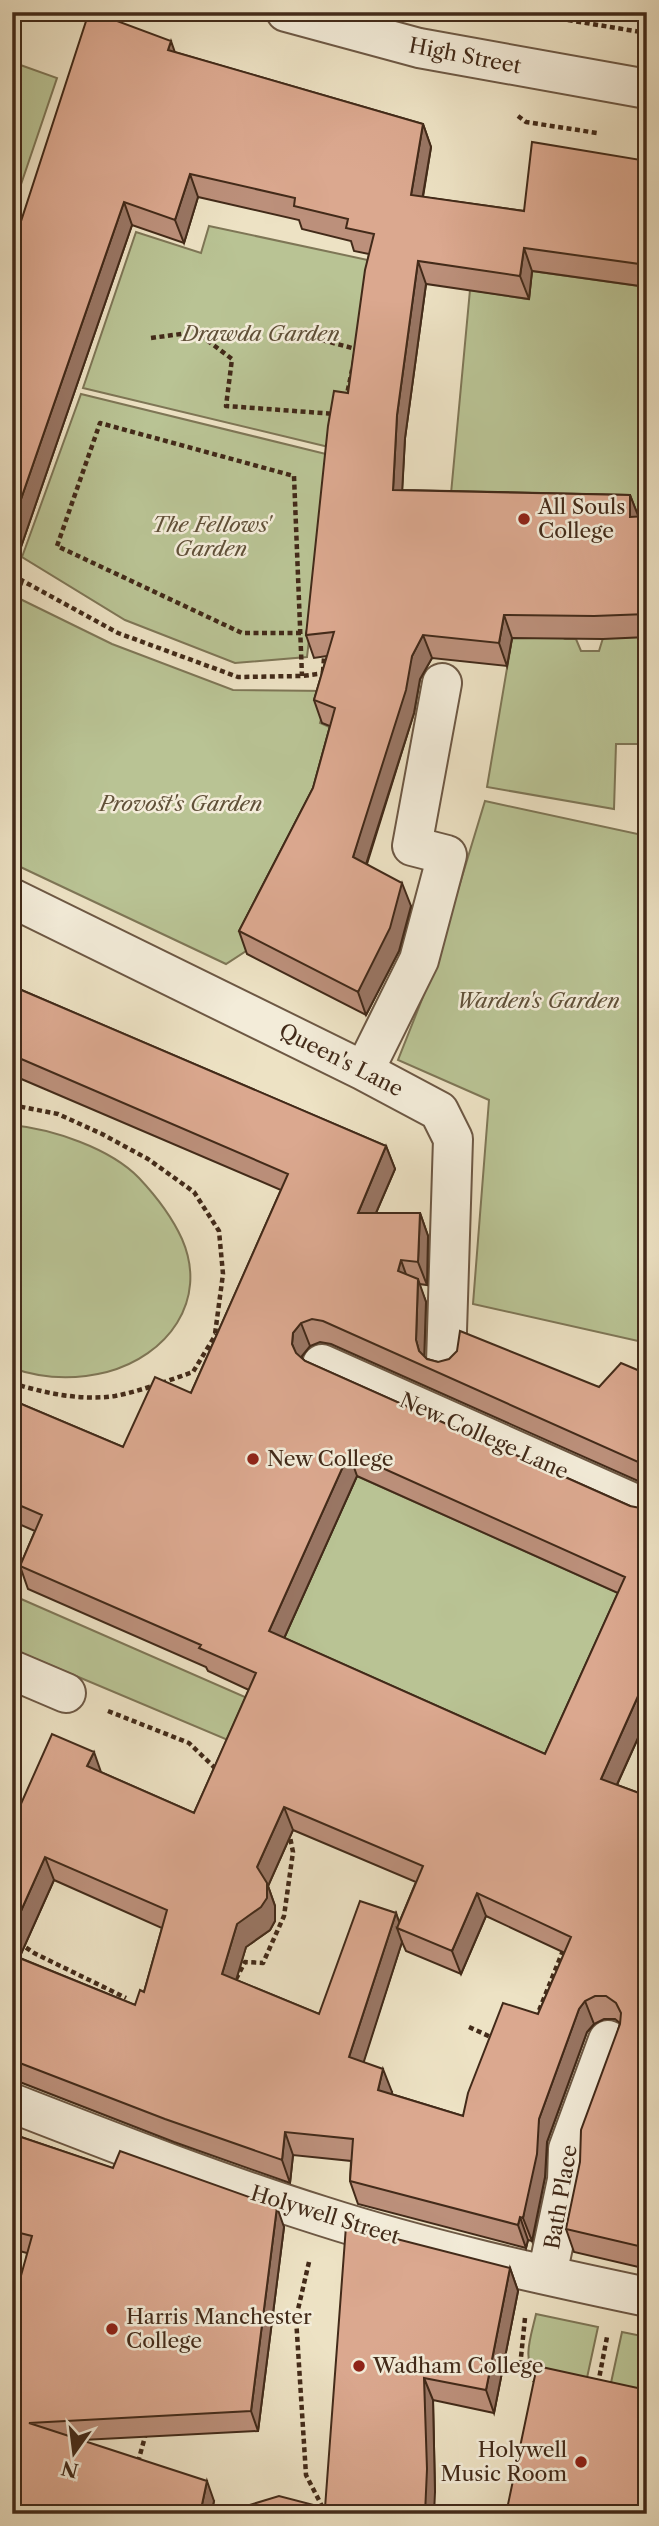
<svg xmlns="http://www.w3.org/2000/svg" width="659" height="2526" font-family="'Libre Caslon Text',serif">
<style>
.green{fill:#b9c394;stroke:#7e7656;stroke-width:2}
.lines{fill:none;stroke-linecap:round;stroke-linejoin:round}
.minor-casing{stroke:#6d5844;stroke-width:42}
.path{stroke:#422a19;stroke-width:4.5;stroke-dasharray:5 3.5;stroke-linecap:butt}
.minor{stroke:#f3ecd9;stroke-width:38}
.wall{fill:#bc907b;stroke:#422a19;stroke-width:2;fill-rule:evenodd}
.shaded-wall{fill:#997664;stroke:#422a19;stroke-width:2}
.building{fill:#dba88f;stroke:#422a19;stroke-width:2;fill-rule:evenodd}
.poi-dot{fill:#8f2418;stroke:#f3ecd9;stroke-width:2.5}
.labels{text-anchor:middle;stroke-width:5;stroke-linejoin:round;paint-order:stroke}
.street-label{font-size:21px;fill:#422a19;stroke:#f3ecd9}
.park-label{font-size:21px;font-style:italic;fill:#605038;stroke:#f3ecd9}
.poi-label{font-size:21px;fill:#422a19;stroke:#f3ecd9;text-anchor:start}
</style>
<rect width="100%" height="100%" fill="#ede2c4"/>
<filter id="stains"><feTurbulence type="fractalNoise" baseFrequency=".00286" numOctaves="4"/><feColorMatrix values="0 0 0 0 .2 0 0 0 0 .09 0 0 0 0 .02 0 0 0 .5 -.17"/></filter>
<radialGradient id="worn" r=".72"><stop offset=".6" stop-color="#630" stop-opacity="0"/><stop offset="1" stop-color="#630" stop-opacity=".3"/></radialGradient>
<path class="green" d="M12,62L57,78L12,211Z
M209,226L377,262L337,449L83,388L136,232L201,253Z
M532,271L647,287V518L449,515L470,290L528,299Z
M81,394L330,455L307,657L235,663L125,620L22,557Z
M12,595L112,644L233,690L330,691L320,723L341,732L246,951L226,964L12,863Z
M517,609L565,639H576L581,651H599L603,638L647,624V744H616L614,809L487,787Z
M485,801L647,836V1343L473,1304L489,1100L398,1060L434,969Z
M12,1125C52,1129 110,1148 139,1178C155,1195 172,1217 182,1239C209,1301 167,1356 107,1372C75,1380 43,1379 12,1368Z
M357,1476L634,1600L554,1777L277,1654Z
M12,1595L261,1704L242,1746L12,1649Z
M536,2314L598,2327L585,2387L536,2376C521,2360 532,2333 536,2314Z
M622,2332L647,2337V2399L609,2392Z"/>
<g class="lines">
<defs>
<path id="minor" d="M286,12L419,48L647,89
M12,898L364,1071L439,1111L453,1139L446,1363
M364,1071L419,960L447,855L412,846L442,683
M322,1364L647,1509
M12,1670L66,1693
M12,2103C115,2143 217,2183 322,2216C428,2250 538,2274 647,2297
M547,2275L567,2180L568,2149L608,2040"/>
</defs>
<use href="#minor" class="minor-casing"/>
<path class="path" d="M543,19L549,17L647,33
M518,116L526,122L597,133
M151,338L196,332L232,359L226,406L336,414
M322,340L356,349L355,351
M346,399L352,370
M12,575L118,633L238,677L302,676L326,673
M12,609L22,580
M301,633H242L57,546L100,423L294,476L302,676
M323,672L324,658
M12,1105L58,1114L102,1134L148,1159L194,1192L219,1231L223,1274L215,1334
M12,1383C44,1393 81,1401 115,1396C141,1391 167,1381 193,1372L216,1334
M108,1711L189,1743L216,1769
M12,1938L34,1953L126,1998
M236,1979L245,1962L263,1963L284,1916L293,1852L289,1832
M536,2018L564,1948
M469,2027L495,2039
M309,2262L296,2318L306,2475L326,2514
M525,2318L520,2367L536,2382
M598,2384L607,2337
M138,2462L146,2433"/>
<use href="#minor" class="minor"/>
</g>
<path class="wall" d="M174,52L423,124L431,147L423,197L524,211L647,161V287L532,271L529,299L426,284L405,438L402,490L630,495L638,516H647V637L603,639L512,638L507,666L432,658L420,679L414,713L367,864L411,906L399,951L366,1015L247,954L239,931L313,788L330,726L322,723L314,700L327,656L314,658L306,635L348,393L369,254L354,251L351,241L302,229L299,220L198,197L184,243L132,225L12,573V249Z
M12,986L386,1146L395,1169L376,1213H420L428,1236L427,1285L419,1284L426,1302L424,1357L427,1359L438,1362L599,1387L647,1374V1485L331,1344L320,1342L310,1346L302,1356V1358L305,1361L630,1506L647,1718L617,1785L647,1796V2269L574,2252L566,2229L620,2023L615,2019H604L594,2024L587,2032L547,2142L545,2177L532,2241L528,2240L526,2248L358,2204L350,2181L351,2161L293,2155L290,2183L174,2142L12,2079V1824L101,1772L194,1813L249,1690L208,1671L206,1667L28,1589L20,1566L35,1531L12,1521V1400L123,1447L191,1393L281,1190L12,1075ZM357,1476L618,1593L545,1754L284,1638ZM293,1830L416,1882L399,1923L396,1913L319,2014L236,1980L246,1947L270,1930L275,1921V1906L268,1886ZM54,1880L162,1928L144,1992L135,2005L20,1958V1956ZM486,1916L565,1953L538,2014L463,2116L391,2094L392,2092L363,2062L402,1942L406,1951L461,1974Z
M12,2134L284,2227L258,2431L82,2440L214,2501L211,2514H12L27,2253L12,2249Z
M510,2268L518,2291L494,2413L433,2400L435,2492L325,2508Z"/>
<path class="shaded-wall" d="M171,41L179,64L168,50Z
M423,124L431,147L419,218L411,195Z
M190,174L198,197L184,243L175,220Z
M124,202L132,225L12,573V525Z
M524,248L532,271L529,299L520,276Z
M418,261L426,284L405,438L401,513L393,490L397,415Z
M630,495L639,518L630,517Z
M504,615L512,638L507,666L499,643Z
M423,635L432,658L420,679L414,713L361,880L353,857L412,656Z
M402,883L411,906L399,951L366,1015L358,992Z
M386,1146L395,1169L366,1236L358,1213Z
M420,1213L428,1236L427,1285L418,1262Z
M401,1260L409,1283L398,1271Z
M418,1279L426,1302L424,1363L419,1351L416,1340Z
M301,1323L310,1346L302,1356L300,1367L292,1344L293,1333Z
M349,1453L357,1476L277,1654L269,1631Z
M647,1676V1718L609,1802L601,1779Z
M94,1752L102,1775L87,1766Z
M284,1807L293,1830L268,1886L275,1906V1921L270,1930L246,1947L231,1997L222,1974L237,1924L257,1867Z
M45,1857L54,1880L20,1956L23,1965L12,1958V1931Z
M477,1893L486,1916L461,1974L452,1951Z
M396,1913L402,1930L397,1928L402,1942L358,2080L349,2057Z
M585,2001L594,2024L587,2032L547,2142L545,2177L532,2241L523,2218L539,2119L579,2009Z
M383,2069L392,2092L386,2113L378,2090Z
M285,2132L293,2155L290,2183L282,2160Z
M277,2207L284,2227L258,2431L251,2411Z
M520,2217L528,2240L526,2248L518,2225Z
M510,2268L518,2291L494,2413L486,2390Z
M424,2378L433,2400L435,2492L434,2514H425Z
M207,2481L214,2501L211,2514H200Z"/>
<path class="building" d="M89,12H93L171,41L168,50L423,124L411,195L524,211L532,142L647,161V265L524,248L520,276L418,261L397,415L393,490L630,495V517L647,516V614L594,616L504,615L499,643L423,635L412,656L406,690L353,857L402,883L390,928L358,992L239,931L313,788L335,708L314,700L334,632L306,635L328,426L334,391L348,393L365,270L374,234L346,228L348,219L294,206L295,198L190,174L175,220L124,202L12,525V249Z
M647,712V727L644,715Z
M12,986L386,1146L358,1213H420L418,1262L401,1260L398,1271L418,1279L416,1340L419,1351L427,1359L438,1362L449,1359L457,1351L460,1331L599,1387L621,1363L647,1374V1466L323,1321L312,1319L301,1323L293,1333L292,1344L296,1353L305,1361L630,1506L640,1508L647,1505V1676L601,1779L647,1796V2248L566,2229L580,2162L581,2130L620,2024L621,2013L616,2003L606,1996H595L585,2001L579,2009L539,2119L537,2154L523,2218L520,2217L518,2225L350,2181L353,2139L285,2132L282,2160L165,2119L12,2060V1955L135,2005L140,1990L144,1992L167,1910L45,1857L12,1931V1824L52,1734L94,1752L87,1766L194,1813L256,1673L199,1648L201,1645L20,1566L42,1515L12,1502V1400L123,1447L155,1377L191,1393L288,1174L12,1055ZM349,1453L625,1577L545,1754L269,1631ZM284,1807L423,1866L397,1928L452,1951L477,1893L571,1937L538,2014L503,2003L468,2093L463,2116L378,2090L383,2069L349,2057L396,1913L360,1901L319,2014L222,1974L237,1924L261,1907L267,1898V1883L257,1867Z
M12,2134L113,2168L120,2151L277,2207L251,2411L29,2423L207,2481L200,2514H12V2308L32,2236L12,2231Z
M346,2226L510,2268L486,2390L424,2378L427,2469L425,2514H230V2511L279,2496L325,2508Z
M537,2366L647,2390V2514H506Z"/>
<g class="poi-dot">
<circle cx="524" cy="519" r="7"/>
<circle cx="253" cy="1459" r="7"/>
<circle cx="112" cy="2329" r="7"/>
<circle cx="359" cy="2366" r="7"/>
<circle cx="581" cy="2462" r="7"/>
</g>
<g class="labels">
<g class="street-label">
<text transform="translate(465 56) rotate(11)" y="7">High Street</text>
<text transform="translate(341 1060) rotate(27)" y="7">Queen's Lane</text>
<text transform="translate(484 1436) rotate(24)" y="7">New College Lane</text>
<text transform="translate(561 2197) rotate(-80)" y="7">Bath Place</text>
<text transform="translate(325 2215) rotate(17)" y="7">Holywell Street</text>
</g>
<g class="park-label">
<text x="261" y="341">Drawda Garden</text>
<text x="211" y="532">The Fellows'<tspan x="211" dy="24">Garden</tspan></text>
<text x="181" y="811">Provost's Garden</text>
<text x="538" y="1008">Warden's Garden</text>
</g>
<g class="poi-label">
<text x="538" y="514">All Souls<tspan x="538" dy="24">College</tspan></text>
<text x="267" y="1466">New College</text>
<text x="126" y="2324">Harris Manchester<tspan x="126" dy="24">College</tspan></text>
<text x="373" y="2373">Wadham College</text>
<text x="567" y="2457" text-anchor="end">Holywell<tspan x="567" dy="24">Music Room</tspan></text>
</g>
</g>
<rect width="659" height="2526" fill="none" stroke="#ede2c4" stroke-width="42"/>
<rect x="14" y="14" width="631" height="2498" fill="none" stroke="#422a19" stroke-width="3.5"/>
<rect x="21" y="21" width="617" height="2484" fill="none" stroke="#422a19" stroke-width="2"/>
<g transform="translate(74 2453) rotate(194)" stroke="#f3ecd9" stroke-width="5" paint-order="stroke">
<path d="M0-5L12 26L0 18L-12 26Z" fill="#422a19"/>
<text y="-10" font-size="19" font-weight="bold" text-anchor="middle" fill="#422a19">N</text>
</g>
<rect width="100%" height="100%" filter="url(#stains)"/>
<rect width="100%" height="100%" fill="url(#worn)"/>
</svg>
